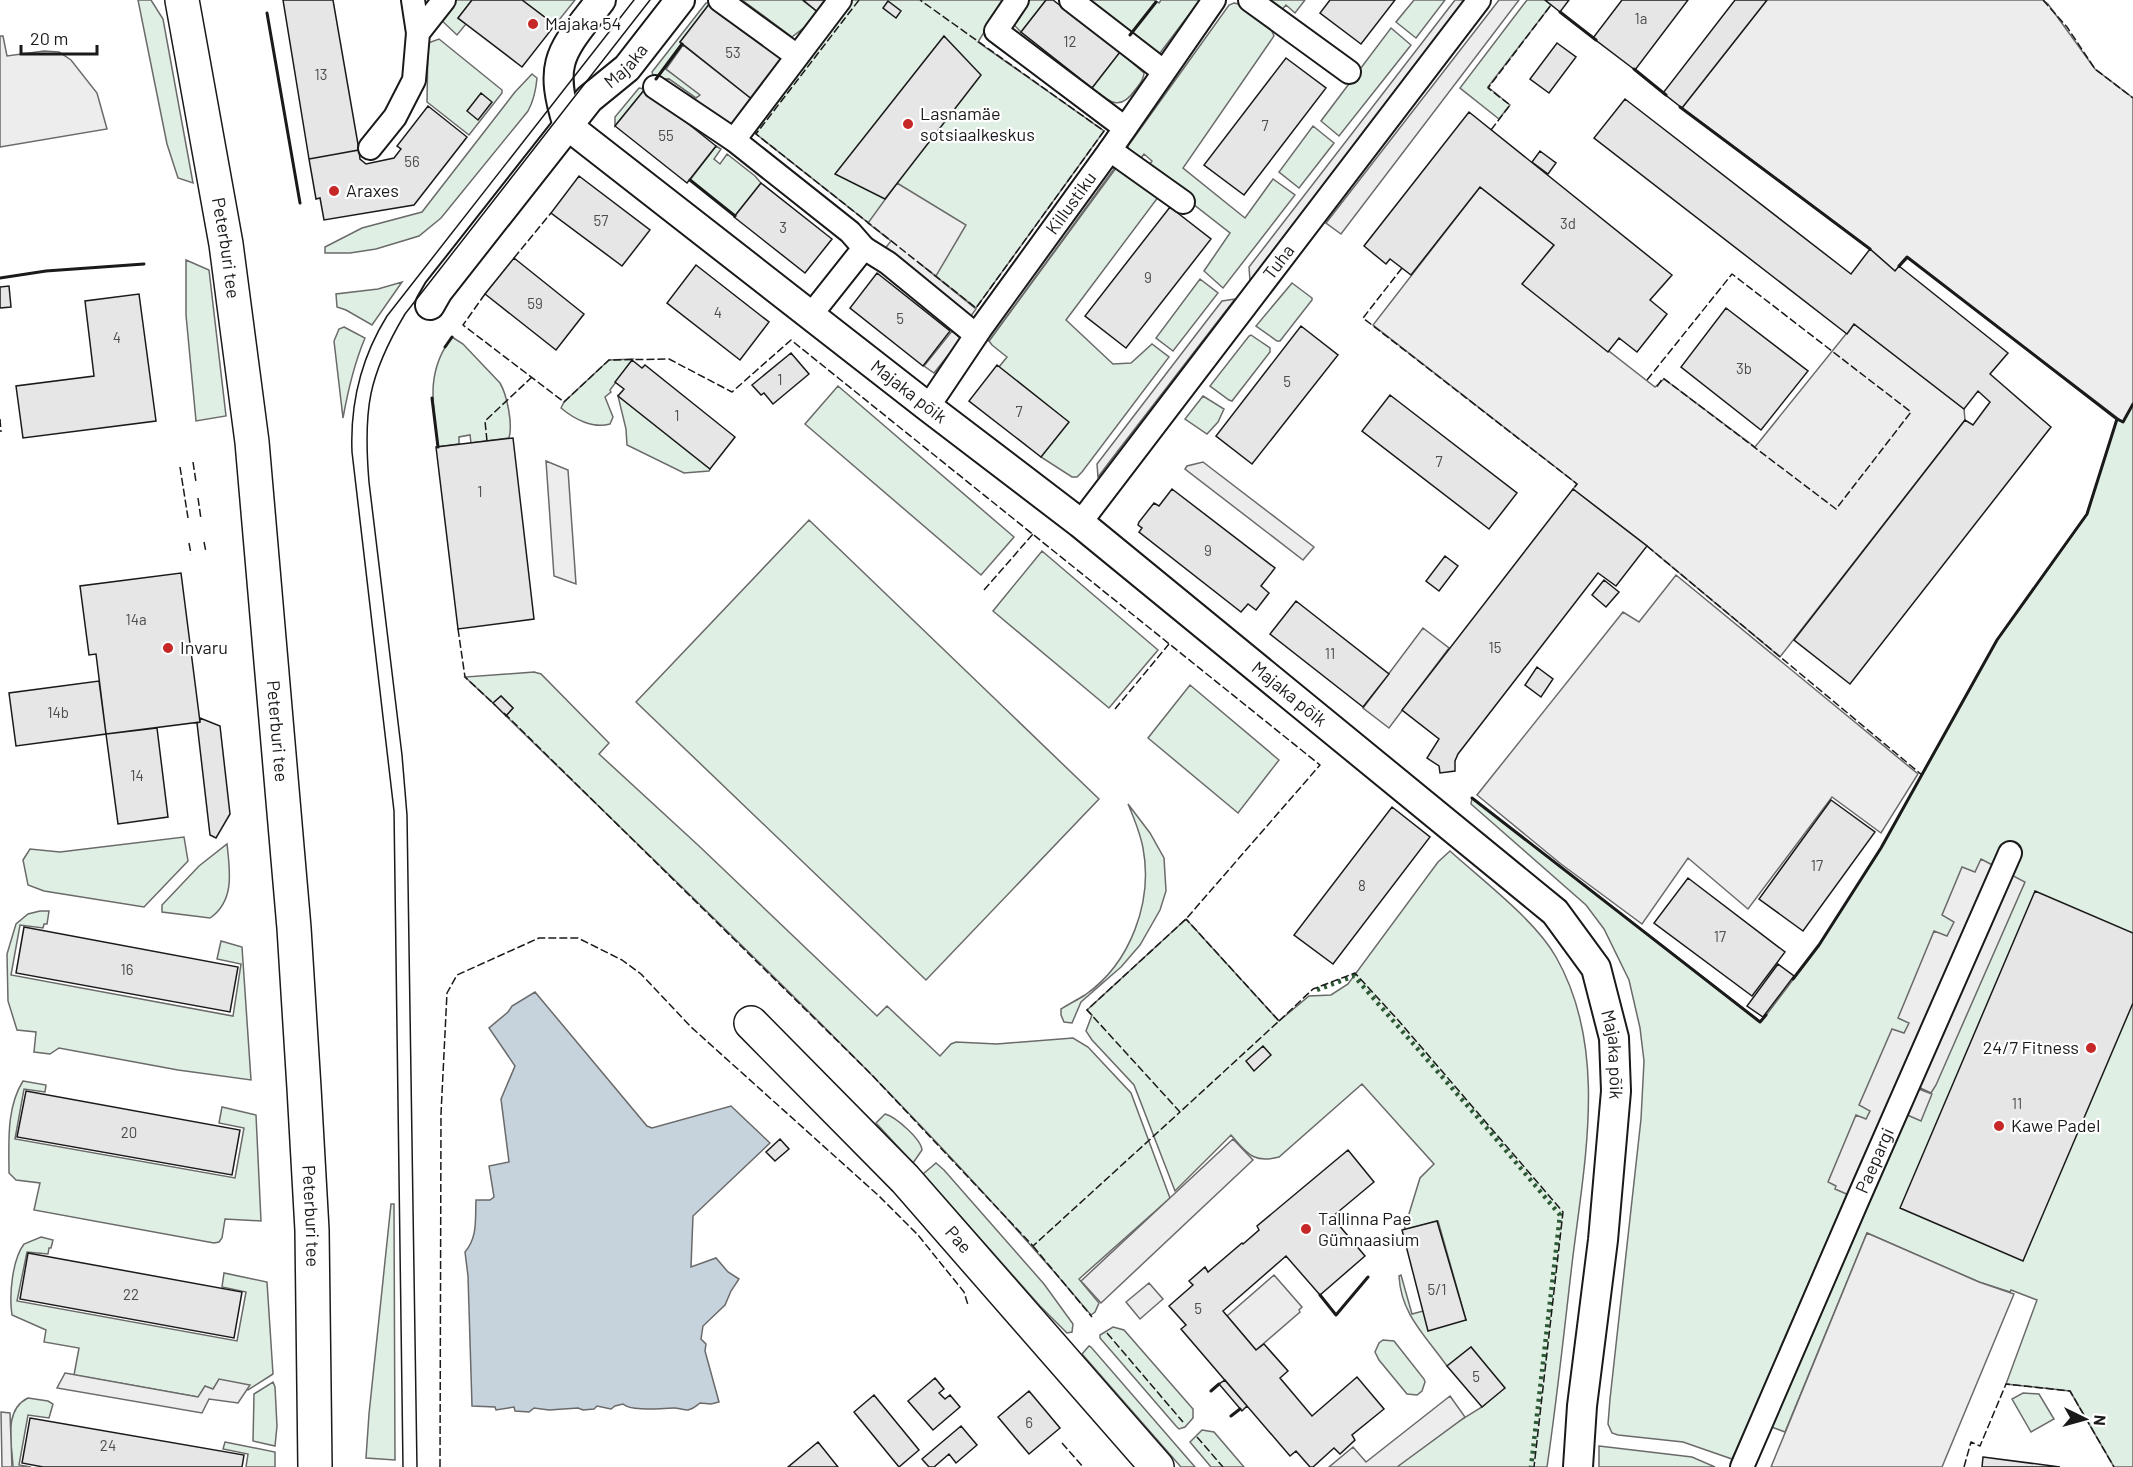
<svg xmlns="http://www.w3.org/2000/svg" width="2133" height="1467" font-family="Barlow,sans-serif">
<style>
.green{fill:#e0efe3;stroke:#6a6a6a;stroke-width:1.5}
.parking{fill:#ededed;stroke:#6a6a6a;stroke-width:1.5}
.water{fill:#c6d2dc;stroke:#6a6a6a;stroke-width:1.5}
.building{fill:#e6e6e6;stroke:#1a1a1a;stroke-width:1.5}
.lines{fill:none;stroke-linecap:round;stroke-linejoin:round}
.minor-casing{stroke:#1a1a1a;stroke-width:26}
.tertiary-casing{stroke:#1a1a1a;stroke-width:32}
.secondary-casing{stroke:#1a1a1a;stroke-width:36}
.trunk-casing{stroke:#1a1a1a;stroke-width:36}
.minor{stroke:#fff;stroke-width:22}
.tertiary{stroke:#fff;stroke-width:28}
.secondary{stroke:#fff;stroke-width:33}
.trunk{stroke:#fff;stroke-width:33}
.tram{stroke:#1a1a1a;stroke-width:1.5}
.hedge{stroke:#2b5a34;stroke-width:4.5;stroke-dasharray:3 4.5;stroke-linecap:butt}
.fence{stroke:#1a1a1a;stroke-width:1.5;stroke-dasharray:8 3;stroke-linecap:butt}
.wall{stroke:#1a1a1a;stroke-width:3}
.poi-dot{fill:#c62828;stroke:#fff;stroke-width:2}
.labels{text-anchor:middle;stroke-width:4.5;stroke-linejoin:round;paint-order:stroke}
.number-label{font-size:15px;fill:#4d4d4d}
.poi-label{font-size:18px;fill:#1a1a1a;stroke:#fff;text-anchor:start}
.street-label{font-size:18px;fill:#1a1a1a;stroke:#fff}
</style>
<rect width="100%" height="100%" fill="#fff"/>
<path class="green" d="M138,0H151L163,19L193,183L178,178L167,144Z
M450,0H472L458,18L466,24L457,35L438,17Z
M522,0H575L555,25Z
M742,0H802L819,13C811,24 802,29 792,37Z
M852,0H1004L978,42L1104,131L976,308L756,134L752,129Z
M1027,0H1046L1021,32L1015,26L1014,17Z
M1080,0H1154L1159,3L1161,0H1200L1160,53L1152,50Z
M1261,0H1305L1295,13L1286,5L1279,13Z
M1414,0H1445L1416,38L1396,22Z
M1527,0H1545L1551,5L1488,87L1510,105L1499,119L1460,88Z
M706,3H710L680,42L683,45L666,69L701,95L696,98L669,79H654L652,72Z
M1234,3C1249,5 1269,21 1274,36L1183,168L1245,218L1273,179L1295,195L1223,288L1204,271L1230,233L1147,168L1152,161L1144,154L1138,162L1129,152L1128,146L1229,5Z
M1391,28L1411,45L1339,136L1321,121Z
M439,39L502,90V93L469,135L427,102L428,43Z
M1120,52L1144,73C1144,80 1139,85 1135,90C1120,112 1109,102 1092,88Z
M532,74L537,78C536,90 534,100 528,111L441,218L419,236L376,249L350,253H325V247L362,228L422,212L515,92Z
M639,88L645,89L615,126V117Z
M1313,126L1334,143L1299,188L1279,172Z
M716,146L721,149L714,159L720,164L727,154L755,176L761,183L735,216L690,180Z
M1116,168L1159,196L1066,320L1113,364L1131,363L1152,344L1169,357L1082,472L1077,477H1072L1041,457L1068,422L999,367L1007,357L992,345L989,341Z
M186,260L209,270L226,416L196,421L186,315Z
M1200,279L1218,293L1173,351L1156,338Z
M402,282L372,325L346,310L337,307L336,294L378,289Z
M1292,283L1312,298V300L1280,341H1277L1256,326Z
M344,327L365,338C354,364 348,390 343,418L334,341L339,329Z
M1251,335L1270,348V352L1232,401L1229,400L1210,386L1249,336Z
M452,337L463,344L500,383C507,395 513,424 509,438L471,443L470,435L459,437V444L438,447C433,406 425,372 452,337Z
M633,359L610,390L611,392L605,397L613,417L610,424C593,429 574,419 561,408L564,402L609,360Z
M838,386L1014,537L981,575L805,424Z
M618,396L710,469L709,471L684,473L627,445L626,429Z
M1203,396L1224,409L1218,422L1207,434L1185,419Z
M2133,404V1467H2114L2070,1391L2006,1384L2037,1300L2011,1290L2010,1292L1979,1282L1867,1233L1785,1432L1761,1423L1744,1435L1732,1459L1683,1442L1618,1435L1612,1433L1608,1424L1610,1399L1641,1119L1644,1061L1640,1028L1629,980L1604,929L1586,905L1471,804L1472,798L1761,1022L1819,945L1881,848L1997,640L2087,515L2117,419L2123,422Z
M809,520L1099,799L926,980L636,702Z
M1042,551L1158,650L1109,708L993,611Z
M534,672L541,674L609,743L599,754L699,846L877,1016L887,1006L940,1056L951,1044L956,1042L997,1044L1073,1038L1088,1047L1131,1093L1170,1198L1079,1279L1099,1303L1095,1312L1091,1315C911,1101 705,911 506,716L513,708L501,696L493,703L465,677Z
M1190,685L1279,760L1238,813L1148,738Z
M1128,804L1150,833L1164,858L1166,891L1160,910L1140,945L1121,967L1081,1002L1072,1023L1064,1022L1061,1015V1009C1069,1004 1077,1000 1085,995C1131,963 1153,901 1143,848C1140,832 1134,818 1128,804Z
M184,837L188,861L144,907L44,891L28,885L23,860L30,849L60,852Z
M227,844C230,871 235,901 210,918L162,912V905L199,866Z
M1450,851C1482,880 1535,920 1556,957C1609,1050 1584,1163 1572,1264C1564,1332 1557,1399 1547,1467H1396L1459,1421L1482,1407L1504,1388L1471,1347L1447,1366C1426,1336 1401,1315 1399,1276L1401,1275L1412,1314L1423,1311L1466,1320L1438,1221L1404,1230L1420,1178L1434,1164L1362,1084L1279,1157C1253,1164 1247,1153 1231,1135L1175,1191L1134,1085L1092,1040L1086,1031L1092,1015L1087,1010L1186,919L1279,1021L1309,996L1331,995L1348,984L1438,862Z
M40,911H49L47,924H44L43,928L20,925L11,975L233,1016L241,964L217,959L221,941L242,947L251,1080L178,1070L59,1048L50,1054L34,1052L36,1032L17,1030L8,1001L7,954L16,924L28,914Z
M23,1081L46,1085L45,1092L24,1089L15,1139L235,1178L244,1128L219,1123L222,1107L256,1115L261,1221L225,1219L222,1238L219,1242L214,1243L34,1210L40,1183L16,1180L9,1173C9,1143 6,1108 23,1081Z
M885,1114C896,1117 921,1139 922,1150L913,1163L876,1123Z
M936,1163L944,1170L1044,1284L1073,1324L1072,1332L1067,1333L1040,1306L923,1174Z
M391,1204H394L395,1460L366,1458L369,1414Z
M41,1237L53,1240L51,1248H49L48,1254L27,1252L17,1301L237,1341L246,1292L222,1287L224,1273L267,1282L273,1374L248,1390L220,1381L213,1389L198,1397L74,1375L79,1348L44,1342L46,1330L12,1315C9,1296 12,1260 24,1244Z
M1113,1327L1124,1330L1193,1409V1418L1185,1427L1179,1429L1176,1426L1100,1338V1335Z
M1383,1340L1394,1341L1424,1379L1425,1382L1422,1391L1417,1395L1407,1394L1379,1360L1375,1352L1379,1343Z
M1089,1346L1091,1347L1195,1467H1181L1082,1354Z
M273,1382L275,1387L277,1426L275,1446L253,1441L254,1394Z
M2023,1393L2039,1394L2054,1419L2031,1432L2012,1399Z
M28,1398L48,1401L53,1404L49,1418L28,1415L19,1465L31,1467H13C12,1444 3,1410 28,1398Z
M1202,1430L1214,1432L1244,1467H1211L1190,1442Z
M225,1442L275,1452V1467H246L248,1454L223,1449Z
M1599,1446L1692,1457L1715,1467H1599Z"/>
<path class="parking" d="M1455,0H1466L1250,281L1249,267Z
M1499,0H1519L1341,234L1326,223Z
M1767,0H2043L2048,4L2095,69L2133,98V404L2123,422L1908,258L1895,271L1870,249L1682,108Z
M0,36H3L7,56L44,51L59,52L71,60L97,93L107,129L0,147Z
M683,45L753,100L728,133L657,80L669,79L696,98L700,95L666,69Z
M1108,164L1114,169L989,341L982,336Z
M897,183L966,225L936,276L919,263L976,309L966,323L880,255L891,241L868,223Z
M1480,187L1554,245L1523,284L1655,387L1664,379L1755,447L1854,324L1964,409L1965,420L1780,657L1647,546L1573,489L1577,484L1572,480L1373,325Z
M1235,299L1117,452L1098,477L1097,464L1208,319L1222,301Z
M952,331L961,339L934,373L924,366Z
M546,461L568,470L576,584L554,576Z
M1203,462L1314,547L1303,560L1185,469L1187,466Z
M1676,575L1918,774L1881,833L1832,797L1748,909L1688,858L1642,924L1561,864L1477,795L1623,612L1639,622Z
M1423,628L1449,648L1389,728L1363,708Z
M1981,859L2025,882L1936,1085L1931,1093L1910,1083L1858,1199L1835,1189L1836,1186L1828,1182L1856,1115L1866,1119L1870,1111L1859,1105L1892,1029L1904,1033L1909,1023L1898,1018L1934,931L1947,936L1954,922L1942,915L1962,867L1975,872Z
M1916,1088L1932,1094L1921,1121L1905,1114Z
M1233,1139L1253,1160L1101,1303L1081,1281Z
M1867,1233L1979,1282L2014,1294L1942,1467H1771Z
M1274,1275L1302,1307L1299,1310L1300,1312L1256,1350L1227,1316Z
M1149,1283L1163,1299L1140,1319L1126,1302Z
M65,1373L198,1397L205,1386L213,1389L219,1379L250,1385L238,1403L209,1399L202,1413L57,1388Z
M1450,1396L1465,1417L1397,1467H1329L1353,1447L1366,1462Z
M1,1412L10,1413L12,1467H2Z"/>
<path class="water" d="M535,992L647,1126L652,1128L731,1106L770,1143L693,1216L691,1267L716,1258L728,1272L739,1279L731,1291L725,1305L703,1326L701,1339L706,1344L705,1351L719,1402L711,1404L700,1403C696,1406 693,1409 688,1410C683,1410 679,1408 674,1408C663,1408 632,1412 623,1404L615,1406L611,1409L597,1406L594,1409L583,1410L578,1408L549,1410L534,1408L529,1412L515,1411L514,1407L496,1410L495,1407L472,1406L468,1276L465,1252C478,1237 475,1219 476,1200H490L494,1197L489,1166L509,1162L501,1099L515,1066L489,1028L508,1012L512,1006Z"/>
<path class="building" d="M283,0H333L359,150L309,159Z
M472,0H522L555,25L522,67L458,18Z
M803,0H830L819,13Z
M1046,0H1053L1120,52L1092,88L1021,32Z
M1330,0H1395L1361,44L1320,13Z
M1545,0H1569L1560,12Z
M1622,0H1688L1635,70L1593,38Z
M1735,0H1767L1682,108L1663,93Z
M888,1L901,11L896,18L883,8Z
M710,3L784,61L753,100L680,42Z
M944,36L981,75L885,199L835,174Z
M1557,43L1576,57L1549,93L1530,79Z
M1286,58L1326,88L1244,195L1204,165Z
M645,89L716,146L687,183L615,126Z
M481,93L492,102L478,120L467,111Z
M1625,99L1851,274L1870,249L1895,271L1899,266L2008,353L1990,374L2051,427L1850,684L1794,640L1965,420L1973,425L1990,402L1978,391L1964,409L1854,324L1847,334L1594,138Z
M428,106L467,137L414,205L324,220L320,198L316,199L309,159L359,150L360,159L366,164L394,158L401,149L397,146Z
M1469,112L1672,275L1650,300L1667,314L1637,352L1619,338L1608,352L1522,284L1554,245L1480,187L1411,275L1390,259L1386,264L1364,246Z
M1540,151L1556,163L1548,174L1532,162Z
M579,176L650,230L622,266L551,213Z
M761,183L832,239L805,273L734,217Z
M1170,207L1211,239L1126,348L1085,316Z
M514,258L584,314L556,350L485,294Z
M696,265L769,322L740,360L667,303Z
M877,273L950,331L923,366L850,308Z
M9,286L11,307L0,308V287Z
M139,294L156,421L23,438L16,386L94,376L85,301Z
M1726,308L1808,371L1761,430L1681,367Z
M1301,326L1338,355L1252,464L1216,436Z
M791,353L809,374L773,404L764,393L761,395L752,385Z
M632,360L642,368L645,365L735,437L710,469L618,396L624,389L615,382Z
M997,365L1069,422L1041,457L969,401Z
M1390,395L1517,493L1489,529L1362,431Z
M513,438L534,619L458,629L436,447Z
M1172,489L1275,568L1261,586L1269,593L1256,610L1248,604L1241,612L1139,532L1142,528L1138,525L1139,522L1154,503L1159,506Z
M1573,489L1647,546L1616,586L1598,573L1458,754L1455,761V771L1440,773L1439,766L1427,758L1439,739L1402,710Z
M1445,556L1458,566L1439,591L1426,581Z
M181,573L200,722L106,734L96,654L89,655L80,586Z
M1604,580L1619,592L1606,607L1592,595Z
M1296,601L1389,674L1363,707L1270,634Z
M1537,667L1553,679L1541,697L1525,685Z
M99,681L106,734L16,746L9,693Z
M501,696L513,708L506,716L493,703Z
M200,718L220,726L230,814L216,838L210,835L197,723L200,722Z
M157,728L168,817L118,824L106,734Z
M1831,800L1875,832L1803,931L1759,899Z
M1392,807L1430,837L1333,964L1294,935Z
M1688,878L1785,952L1752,996L1654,923Z
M2035,891L2133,933V1003L2023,1261L1900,1208Z
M24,927L238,967L230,1012L16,973Z
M1778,964L1794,976L1763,1017L1747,1006Z
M1263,1046L1271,1055L1254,1071L1246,1061Z
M26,1091L240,1130L232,1175L17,1137Z
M780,1139L789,1149L775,1161L766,1152Z
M1348,1150L1374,1182L1332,1217L1365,1256L1320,1295L1286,1256L1223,1311L1256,1350L1264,1344L1288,1371L1280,1378L1312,1416L1357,1377L1384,1409L1352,1435L1355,1440L1340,1454L1334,1448L1313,1467H1310L1296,1451L1290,1456L1181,1329L1186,1325L1169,1306L1193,1285L1189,1281L1205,1267L1208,1272L1242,1243L1243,1244L1259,1230L1257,1226Z
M1437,1221L1466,1320L1428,1331L1402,1230Z
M28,1253L242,1292L234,1338L20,1299Z
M1471,1347L1505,1388L1482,1407L1447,1366Z
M935,1378L944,1389L939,1393L945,1399L950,1395L960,1407L933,1430L908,1401Z
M1225,1380L1247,1406L1242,1411L1219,1384Z
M1029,1391L1060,1428L1029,1454L998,1417Z
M874,1395L919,1450L899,1467L854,1412Z
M30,1418L244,1455L242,1467H43L22,1463Z
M961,1426L977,1445L956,1463L949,1454L934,1467H929L922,1459Z
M818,1442L838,1467H788Z
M1983,1457L2060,1467H1982Z"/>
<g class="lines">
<defs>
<g id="minor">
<path d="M413,0L418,33"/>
<path d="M720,0L797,56"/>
<path d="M1017,0L996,31L1125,128"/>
<path d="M1071,0L1163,71"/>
<path d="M1250,0L1349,72"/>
<path d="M655,87L734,140L850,232L864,248L810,316"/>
<path d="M734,140L840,0"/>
<path d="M370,148L395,117L414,80L418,33L444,0"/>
<path d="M1110,150L1183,202"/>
<path d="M864,248L888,263L976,335"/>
<path id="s1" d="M928,407L981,328L1110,150L1214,0"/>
<path id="s2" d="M1080,523L1479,0"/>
<path id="s3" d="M1742,1467L1858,1199L2010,853"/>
</g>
<g id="tertiary">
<path id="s4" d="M568,126L928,407L1080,523L1555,912L1596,968L1614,1038L1616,1091L1603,1240L1582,1406L1578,1467"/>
<path d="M568,126C547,60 562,51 601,0"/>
<path id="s5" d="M430,305L438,291L589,99L627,68L680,0"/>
</g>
<g id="secondary">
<path id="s6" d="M751,1023L905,1179L1157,1467"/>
</g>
<g id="trunk">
<path id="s7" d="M182,0L226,244L252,442L294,928L304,1088L312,1230L315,1467"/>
</g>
</defs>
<use href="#minor" class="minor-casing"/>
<use href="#tertiary" class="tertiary-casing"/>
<use href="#secondary" class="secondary-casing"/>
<use href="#trunk" class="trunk-casing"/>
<use href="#minor" class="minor"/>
<use href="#tertiary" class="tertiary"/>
<use href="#secondary" class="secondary"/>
<use href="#trunk" class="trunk"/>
<path class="tram" d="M403,1467L394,811L352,452C350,403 361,358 387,316L634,0
M417,1467L407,815L402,755L369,482C363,410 368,376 405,314L650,0"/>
<path class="hedge" d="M1317,990L1354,976L1486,1127L1560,1215L1531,1467"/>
<path class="fence" d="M859,0L756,134L976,308L1104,131L920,0
M2043,0L2067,27L2095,69L2133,98
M1491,130L1510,105L1488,88L1551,5
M514,258L551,213
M1402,268L1363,318L1572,480L1577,484L1573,489
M485,294L463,325L564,402L609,360L669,359L732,392L791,340L1320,765L1186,919L1087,1010L1180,1112L1279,1021L1186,919
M1647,380L1732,274L1911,412L1836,509L1663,378L1656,388
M0,419L1,432
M487,441L485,421L532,377
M193,462L196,482
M180,467L188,518
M198,498L201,519
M204,542L206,552
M189,543L191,554
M1647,546L1922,775
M984,590L1033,534
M458,629L465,677L495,705
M1115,709L1169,644
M504,713L871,1074L1033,1246L1180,1112
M1279,1021L1313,989L1355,973L1398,1020L1563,1212L1534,1467
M1033,1246L1092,1317
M1107,1333L1183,1422
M1197,1437L1223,1467
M1062,1443L1083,1467
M440,1467L441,1114L447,993L457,975L539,938H578L622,960L641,974L691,1027L879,1196L918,1235L964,1292L968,1305
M1964,1467L1971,1442L1980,1446L2006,1384L2070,1391L2114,1467"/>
<path class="wall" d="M1560,12L1596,40
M267,13L300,203
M1130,35L1156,2
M1634,69L1666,95
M656,79L682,44
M1680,107L1870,249
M690,180L735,216
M1899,266L1907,257L2117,419
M0,278L46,271L144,264
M445,347L452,337
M432,398L438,447
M1472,798L1760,1022L1766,1015
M1793,979L1819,945L1881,848L1997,640L2087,514L2117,419L2123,422L2133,404
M1320,1295L1336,1315L1368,1277
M1211,1391L1219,1384
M1231,1416L1240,1409"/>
</g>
<g class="poi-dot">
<circle cx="533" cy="24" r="6"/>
<circle cx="908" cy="124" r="6"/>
<circle cx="334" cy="191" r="6"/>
<circle cx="168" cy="648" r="6"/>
<circle cx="2091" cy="1048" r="6"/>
<circle cx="1999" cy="1126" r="6"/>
<circle cx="1306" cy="1229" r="6"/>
</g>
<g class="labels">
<g class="number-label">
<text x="1641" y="24">1a</text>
<text x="1070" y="47">12</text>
<text x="733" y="58">53</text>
<text x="321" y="80">13</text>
<text x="1265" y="131">7</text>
<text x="666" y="141">55</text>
<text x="412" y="167">56</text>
<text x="601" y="226">57</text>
<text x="1568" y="229">3d</text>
<text x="783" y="233">3</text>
<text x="1148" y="283">9</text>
<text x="535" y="309">59</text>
<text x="718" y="318">4</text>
<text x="900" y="324">5</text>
<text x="117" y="343">4</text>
<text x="1744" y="374">3b</text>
<text x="780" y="385">1</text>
<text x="1287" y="387">5</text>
<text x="1019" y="417">7</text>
<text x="677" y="421">1</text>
<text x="1439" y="467">7</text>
<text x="480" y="497">1</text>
<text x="1208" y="556">9</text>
<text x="136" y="625">14a</text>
<text x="1495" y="653">15</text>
<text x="1330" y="659">11</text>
<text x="58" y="718">14b</text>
<text x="137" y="781">14</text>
<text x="1817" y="871">17</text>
<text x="1362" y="891">8</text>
<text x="1720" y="942">17</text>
<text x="127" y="975">16</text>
<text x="2017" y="1109">11</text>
<text x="129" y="1138">20</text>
<text x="1437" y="1295">5/1</text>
<text x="131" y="1300">22</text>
<text x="1198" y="1314">5</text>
<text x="1476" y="1382">5</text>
<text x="1029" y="1428">6</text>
<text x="108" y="1451">24</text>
</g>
<g class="poi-label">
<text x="545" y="30">Majaka 54</text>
<text x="920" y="120">Lasnamäe<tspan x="920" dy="21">sotsiaalkeskus</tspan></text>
<text x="346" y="197">Araxes</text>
<text x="180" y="654">Invaru</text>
<text x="2079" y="1054" text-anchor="end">24/7 Fitness</text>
<text x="2011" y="1132">Kawe Padel</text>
<text x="1318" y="1225">Tallinna Pae<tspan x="1318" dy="21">Gümnaasium</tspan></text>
</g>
<g class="street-label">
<text dy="6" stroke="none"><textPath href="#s5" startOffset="310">Majaka</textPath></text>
<text dy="6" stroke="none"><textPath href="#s1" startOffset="249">Killustiku</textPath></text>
<text dy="6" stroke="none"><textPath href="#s7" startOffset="252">Peterburi tee</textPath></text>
<text dy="6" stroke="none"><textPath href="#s2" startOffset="328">Tuha</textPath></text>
<text dy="6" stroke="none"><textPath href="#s4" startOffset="432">Majaka põik</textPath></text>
<text dy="6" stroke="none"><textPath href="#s4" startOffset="918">Majaka põik</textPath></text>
<text dy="6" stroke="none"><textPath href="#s7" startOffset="738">Peterburi tee</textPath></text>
<text dy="6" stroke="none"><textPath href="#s4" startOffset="1420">Majaka põik</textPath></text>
<text dy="6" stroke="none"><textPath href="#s3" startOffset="334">Paepargi</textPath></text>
<text dy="6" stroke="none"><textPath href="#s7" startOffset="1224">Peterburi tee</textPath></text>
<text dy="6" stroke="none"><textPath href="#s6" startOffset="300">Pae</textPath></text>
</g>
</g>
<g transform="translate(2085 1419) rotate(95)" stroke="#ffffff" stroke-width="4.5" paint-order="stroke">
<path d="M0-4.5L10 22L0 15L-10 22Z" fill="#1a1a1a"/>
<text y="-9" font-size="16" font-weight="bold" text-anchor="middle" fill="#1a1a1a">N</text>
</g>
<path d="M21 45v9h76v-9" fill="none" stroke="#1a1a1a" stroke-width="3"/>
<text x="30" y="45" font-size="18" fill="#1a1a1a" stroke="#ffffff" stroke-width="4.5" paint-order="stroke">20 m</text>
</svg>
